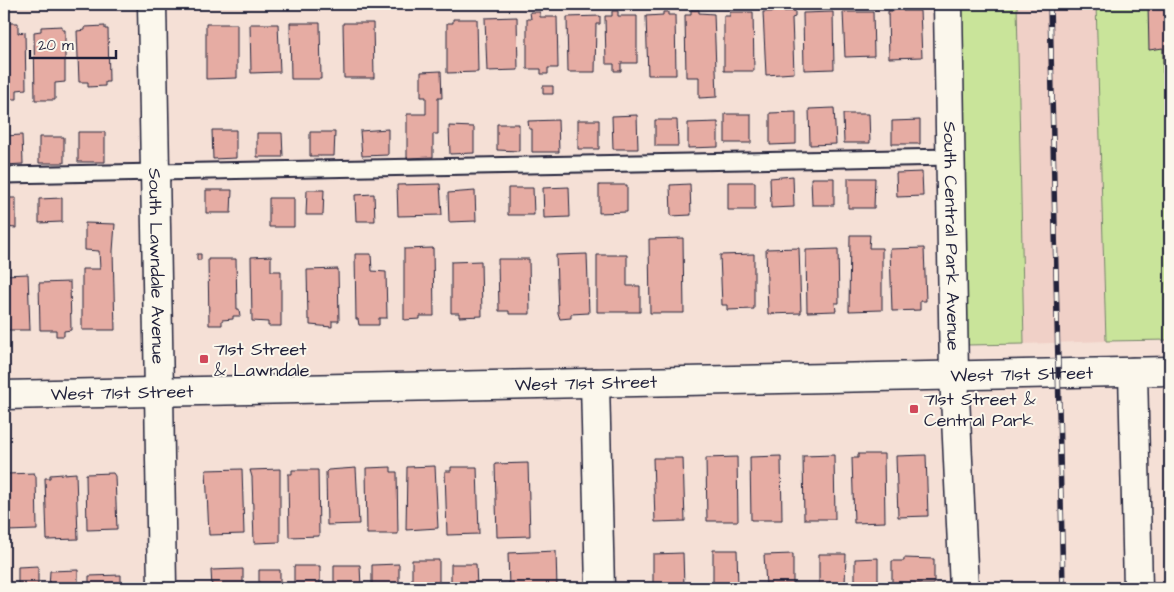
<svg xmlns="http://www.w3.org/2000/svg" width="1174" height="592" font-family="'Architects Daughter',sans-serif">
<style>
.built{fill:#f0d0c7}
.green{fill:#c9e49a;stroke:#76836a}
.building{fill:#e6aca3;stroke:#22223b}
.lines{fill:none;stroke-linecap:round;stroke-linejoin:round}
.service-casing{stroke:#22223b;stroke-width:19}
.minor-casing{stroke:#22223b;stroke-width:31}
.tertiary-casing{stroke:#22223b;stroke-width:31}
.secondary-casing{stroke:#22223b;stroke-width:31}
.service{stroke:#fbf7ec;stroke-width:15}
.minor{stroke:#fbf7ec;stroke-width:28}
.tertiary{stroke:#fbf7ec;stroke-width:28}
.secondary{stroke:#fbf7ec;stroke-width:28}
.rail-casing{stroke:#22223b;stroke-width:5.5}
.rail{stroke:#fbf7ec;stroke-width:4;stroke-dasharray:11;stroke-linecap:butt}
.poi-dot{fill:#d1495b;stroke:#fbf7ec;stroke-width:2}
.labels{text-anchor:middle;stroke-width:4;stroke-linejoin:round;paint-order:stroke}
.street-label{font-size:18px;fill:#22223b;stroke:#fbf7ec}
.poi-label{font-size:18px;fill:#22223b;stroke:#fbf7ec;text-anchor:start}
</style>
<rect width="100%" height="100%" fill="#f5e0d6"/>
<filter id="ink" filterUnits="userSpaceOnUse"><feTurbulence type="fractalNoise" baseFrequency=".02" numOctaves="2"/><feDisplacementMap in="SourceGraphic" scale="10" xChannelSelector="R" yChannelSelector="G"/><feConvolveMatrix kernelMatrix="1 2 1 2 8 2 1 2 1" color-interpolation-filters="sRGB"/></filter>
<g filter="url(#ink)">
<path class="built" d="M1017,4H1096L1106,341L1024,344Z"/>
<path class="green" d="M959,4H1017L1024,344L966,345Z
M1096,4H1170V340L1106,341Z"/>
<path class="building" d="M1148,4H1170V73H1163V48L1149,50Z
M894,6H903V11H920L922,57L889,58L888,11H894Z
M691,10H699V13L714,14L717,97L699,98V77H686L685,15H691Z
M612,11H618V16H637V63H621V71H614V64H606L605,16H612Z
M795,11V17L792,18L794,73L766,75L763,12Z
M530,12H540V17H557L558,68H548V74H541V69H527V19H531Z
M663,12H668V15H675L676,75H648L646,16L663,15Z
M730,12H753L754,71H724V16H730Z
M833,12L834,69L804,70L803,13Z
M843,12H873L874,56L845,57Z
M600,16V24H596L595,72H568L567,17Z
M517,17L518,70L487,71L485,18Z
M453,19H477L478,72L447,73V23H453Z
M9,23H18V33L25,32L26,89L17,90V99H4V28L9,27Z
M290,23H320L321,79H291Z
M343,23H373L374,78H344Z
M206,24H237V78L206,79Z
M250,24H278L280,72L251,73Z
M62,26V30H65V82L55,83V100H35L34,32L41,31V27Z
M105,26V29H108L109,82H105V86L88,87V82H79L77,31L85,30V27Z
M441,71L442,98H438V134H433V157L407,158V114H426V97H421V72Z
M543,86H553V94H543Z
M1168,100H1170V122H1168Z
M834,108L836,144L810,145L809,109Z
M796,112V144L770,145V113Z
M725,114H751V143H725Z
M843,114H869L870,143H844Z
M637,115L638,149H613L612,116Z
M558,120L559,152H532V129H529L528,121Z
M578,120H599V149H578Z
M655,120H677L678,146H655Z
M920,120V144H892V121Z
M718,122V147L688,148V123Z
M497,124H519V151L497,150Z
M449,126L474,127V153L450,154Z
M1168,126H1170V147H1169Z
M388,129V155L362,156L360,131Z
M212,130H236V158L213,159Z
M78,132H105V162H78Z
M310,132H335L334,156H310Z
M257,133H282L283,157H257Z
M22,135L23,164L4,165V136Z
M39,137H64V163H39Z
M922,172L923,196L897,197L896,173Z
M793,176L794,207L771,208L770,178Z
M811,178H834V205H812Z
M848,178H875L874,208H848Z
M728,182H755V210H728Z
M440,184L442,215L398,216L397,185Z
M690,184L691,215L671,216L670,185Z
M599,185H627V212L599,213Z
M569,187L570,217L544,218L543,188Z
M508,188H533L534,215H508Z
M206,190H232L231,213H206Z
M307,190H324L323,215H306Z
M475,191L476,221L449,222L448,193Z
M374,194L375,221H356L355,195Z
M4,198H16V228L4,227Z
M62,198V222L39,223V199Z
M269,198H294V227H269Z
M85,223L115,224L113,251L115,330H82V269H100L99,251L85,250Z
M850,235H870L869,248H882V310L849,311Z
M683,238L684,313H650L649,239Z
M433,248L434,316H420V319L404,320V249Z
M799,248L801,313L768,314L766,249Z
M924,248L926,301H920V310L892,311L890,249Z
M838,249L839,303H835L836,311L807,312L806,250Z
M197,254H201V260H197Z
M355,254H371L372,271L386,272L387,318H379V325H359L358,319H356Z
M587,254L589,313L571,314V318L560,319L558,313L556,255Z
M754,254V309L727,310V305H722L720,255Z
M597,255H627V286H640V312H597Z
M271,256V271H281V326H268V322L252,321L251,257Z
M208,259H236L237,309H239L240,316H233V319L222,320V325H209Z
M498,259H529L530,314H509V311H499Z
M481,261L482,316L459,317V313H451V262Z
M338,269L339,321H332V327L310,325V319H308L307,270Z
M28,274L30,330H7V327H4V275Z
M70,282L71,330L64,331V336H56V330H40L39,283Z
M858,454H884L885,522L854,523L852,458H858Z
M834,455L835,519H804L803,456Z
M926,455L928,516L898,517L896,456Z
M781,456L782,520H751L750,457Z
M737,457L738,521H707L706,458Z
M653,458H683L685,521L655,522Z
M528,463L530,536L497,537L495,464Z
M435,466L438,528L406,530L407,467Z
M391,467V472H397L398,534H367L366,468Z
M451,467H477L479,534L447,535L445,471H451Z
M356,468L359,524L327,525L326,472L328,470Z
M242,469L244,534L209,535L206,470Z
M280,469V542L254,543L252,477L250,470Z
M292,470H318L319,536L289,537L288,474H292Z
M34,473L36,477L37,530L7,531L5,478L7,474Z
M76,473L78,539L47,540L45,478H50V475Z
M113,473L115,476L117,529L87,530L86,474Z
M713,550H737L738,587H713Z
M556,551L557,588H509L508,553Z
M683,553L684,587L653,588V554Z
M793,554V585H766L764,555Z
M819,554H846L845,585H819Z
M878,558V583L855,584V559Z
M904,558L934,559V584H892V561H904Z
M412,560H439V588H412Z
M399,564V588H372V565Z
M451,564H476L477,588H451Z
M334,565H360L361,588H334Z
M38,566V588H18V567Z
M294,566H320V588H294Z
M243,569V588H212L211,570Z
M78,570V588H49L50,571Z
M259,570H280V588H259Z
M121,575V588H89V576Z"/>
<g class="lines">
<defs>
<path id="service" d="M4,175L951,157"/>
<g id="minor">
<path id="s1" d="M948,4L954,375L964,588"/>
<path d="M1133,372L1138,588"/>
<path d="M595,383L600,588"/>
<path d="M159,392L162,588"/>
</g>
<g id="tertiary">
<path id="s2" d="M152,4L159,392"/>
</g>
<g id="secondary">
<path id="s3" d="M4,395L1170,371"/>
</g>
</defs>
<use href="#service" class="service-casing"/>
<use href="#minor" class="minor-casing"/>
<use href="#tertiary" class="tertiary-casing"/>
<use href="#secondary" class="secondary-casing"/>
<use href="#service" class="service"/>
<use href="#minor" class="minor"/>
<use href="#tertiary" class="tertiary"/>
<use href="#secondary" class="secondary"/>
<defs>
<path id="rail" d="M1050,4L1063,588"/>
</defs>
<use href="#rail" class="rail-casing"/>
<use href="#rail" class="rail"/>
</g>
</g>
<g class="poi-dot">
<rect x="199" y="354" width="10" height="10" rx="2.5"/>
<rect x="909" y="404" width="10" height="10" rx="2.5"/>
</g>
<g class="labels">
<g class="street-label">
<text dy="6" stroke="none"><textPath href="#s1" startOffset="232">South Central Park Avenue</textPath></text>
<text dy="6" stroke="none"><textPath href="#s2" startOffset="262">South Lawndale Avenue</textPath></text>
<text dy="6" stroke="none"><textPath href="#s3" startOffset="1018">West 71st Street</textPath></text>
<text dy="6" stroke="none"><textPath href="#s3" startOffset="582">West 71st Street</textPath></text>
<text dy="6" stroke="none"><textPath href="#s3" startOffset="118">West 71st Street</textPath></text>
</g>
<g class="poi-label">
<text x="214" y="355">71st Street<tspan x="214" dy="21">&amp; Lawndale</tspan></text>
<text x="924" y="405">71st Street &amp;<tspan x="924" dy="21">Central Park</tspan></text>
</g>
</g>
<rect width="1174" height="592" fill="none" stroke="#fbf7ec" stroke-width="20"/>
<rect x="10" y="10" width="1154" height="572" fill="none" stroke="#22223b" stroke-width="2" filter="url(#ink)"/>
<path d="M30 50v8h86v-8" fill="none" stroke="#22223b" stroke-width="2.5"/>
<text x="38" y="50" font-size="15" fill="#22223b" stroke="#fbf7ec" stroke-width="4" paint-order="stroke">20 m</text>
</svg>
